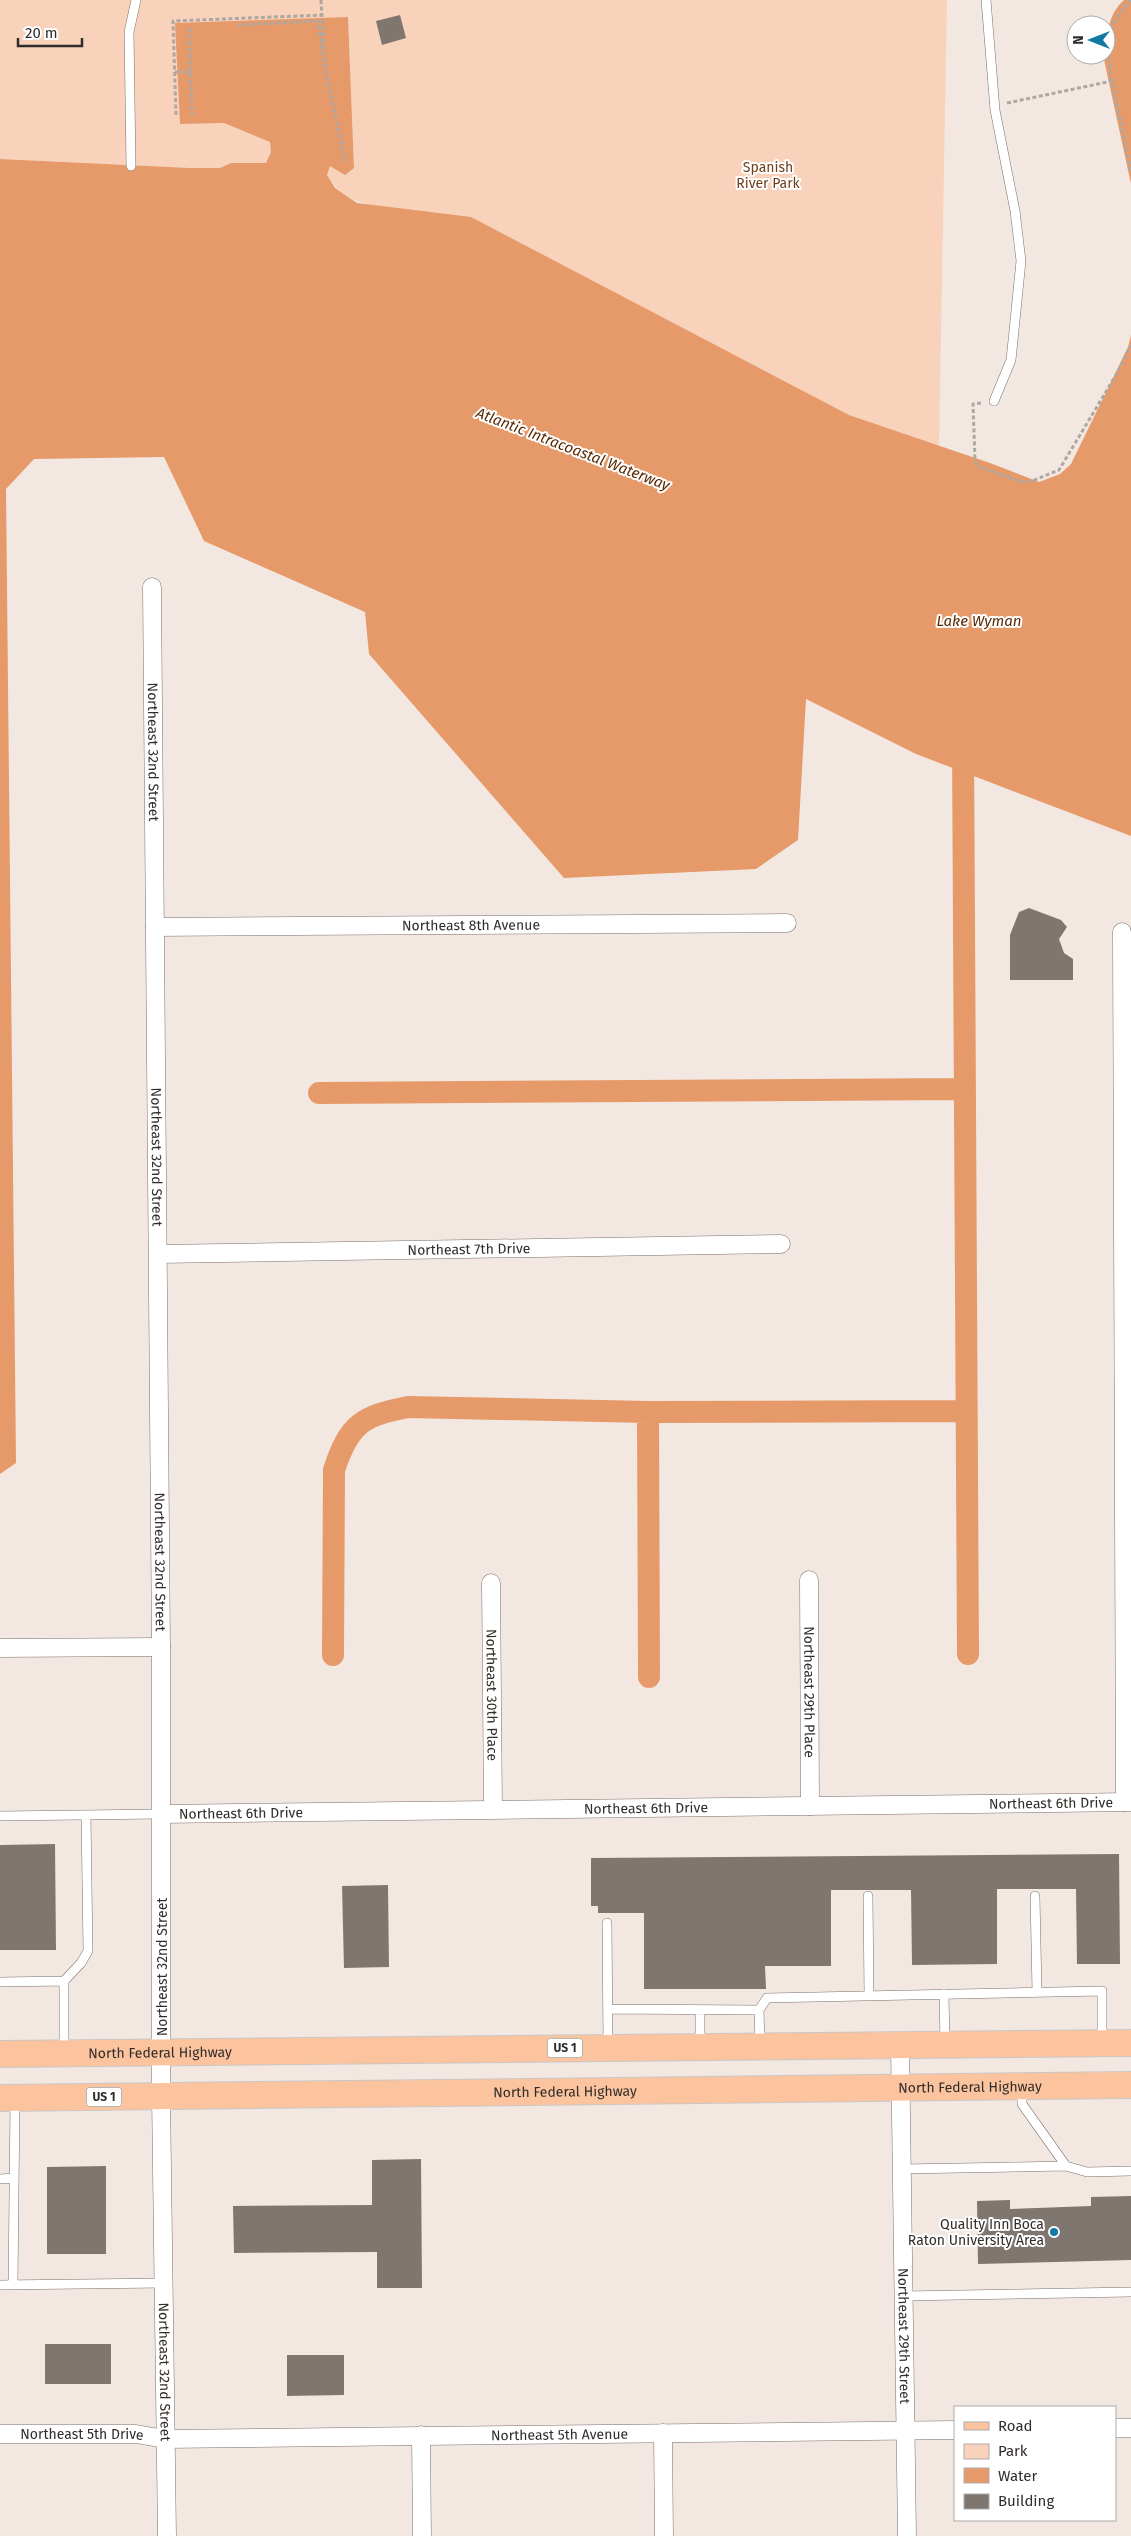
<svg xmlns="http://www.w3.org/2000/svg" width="1131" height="2536" font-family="'Fira Sans',sans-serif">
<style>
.green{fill:#f8d2bb}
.water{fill:#e69a69}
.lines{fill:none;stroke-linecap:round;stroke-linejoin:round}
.canal{stroke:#e69a69;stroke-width:22}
.building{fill:#807670}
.lane-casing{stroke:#7a706a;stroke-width:10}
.street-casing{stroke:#7a706a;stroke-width:19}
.primary-casing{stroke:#c9c8c8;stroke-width:28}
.path{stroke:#afa7a1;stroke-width:3;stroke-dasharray:4 2.5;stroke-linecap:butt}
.lane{stroke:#fff;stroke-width:9}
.street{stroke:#fff;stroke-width:18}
.primary{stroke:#fbc39e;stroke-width:26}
.poi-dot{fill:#1179a4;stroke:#fff;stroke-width:2}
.labels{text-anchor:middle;stroke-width:4;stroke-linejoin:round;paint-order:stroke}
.shield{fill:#fff;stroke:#6f6c6a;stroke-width:1}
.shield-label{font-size:12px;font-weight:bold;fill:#312d2a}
.park-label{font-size:14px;fill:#703e1b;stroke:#fff}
.street-label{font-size:14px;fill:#312d2a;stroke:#fff}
.poi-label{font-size:14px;fill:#312d2a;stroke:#fff;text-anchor:end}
.water-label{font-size:15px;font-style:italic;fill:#5a2a03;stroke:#fff}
</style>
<rect width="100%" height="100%" fill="#f3e8e1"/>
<path class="green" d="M0,0H947L939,446L849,415L388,208C360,203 342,200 327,175L330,166L337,168H354L348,18L180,124L224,123L270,142L271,152L266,163H231L220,168H190L0,159Z"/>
<path class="water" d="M1124,0H1131V184L1103,55H1106C1106,36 1108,14 1124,0Z
M348,17L354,168L345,175L330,166L327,175L335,188L357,203L471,217L849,415L990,463L1039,482L1060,474L1071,464L1128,347L1131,335V836L916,754L806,699L798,840L756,869L564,878L369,654L365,612L204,541L164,457L34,459L6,489L16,1463L0,1474V159L190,168H220L231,163H266L271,152L270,142L224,123L180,124L175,23Z"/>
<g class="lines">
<path class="canal" d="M963,742L968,1654
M319,1093L964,1089
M648,1412L649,1677
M333,1655L334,1470C349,1424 362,1416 408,1407L648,1412L966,1411"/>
</g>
<path class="building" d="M400,15L406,38L382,45L376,21Z
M1029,908L1061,920L1067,927L1059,939L1064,953L1073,959V980H1010V935L1019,912Z
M55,1844L56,1950H0V1845Z
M1119,1854L1120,1964H1077L1076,1889H997V1964L912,1965L911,1890H831V1966H765L766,1989H644V1913H598V1906H591V1858Z
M388,1885L389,1967L344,1968L342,1886Z
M421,2159L422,2288H377V2252L234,2253L233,2206L372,2205V2160Z
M106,2166V2254H47V2167Z
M1131,2196V2260L978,2264L977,2201L1010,2200V2209L1091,2206V2197Z
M45,2344H111V2384H45Z
M287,2355H344V2395L287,2396Z"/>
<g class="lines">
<defs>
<path id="lane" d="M986,0L995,110L1015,211L1021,261L1011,360L994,401
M131,166L129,32L136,0
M0,1816L161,1814
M868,1896L869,1996
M1035,1896L1037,1992
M607,1923L608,2045
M0,1982L64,1981
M944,1994L945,2042
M608,2009L759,2010
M700,2010V2045
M760,2044L759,2010L767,1998L1102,1991V2040
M64,2051V1981L81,1963L88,1951L86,1815
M1022,2089V2104L1066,2166L1087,2172L1131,2171
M902,2169L1066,2166
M0,2179L14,2178
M0,2285L163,2283
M13,2285L15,2100
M904,2296L1131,2292"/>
<g id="street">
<path id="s1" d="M152,587L161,1647V2096L167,2536"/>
<path id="s2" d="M155,927L787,923"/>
<path d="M1122,932L1125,1802"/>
<path id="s3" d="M158,1254L781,1244"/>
<path id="s4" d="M809,1580L810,1806"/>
<path id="s5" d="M491,1583L493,1809"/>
<path d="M0,1648L161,1647"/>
<path id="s6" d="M161,1814L1131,1802"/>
<path id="s7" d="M900,2045L907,2536"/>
<path d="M1115,2428H1131"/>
<path d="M663,2433L664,2536"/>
<path id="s8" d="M0,2434H136L165,2439L955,2430"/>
<path d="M421,2435L422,2536"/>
</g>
<g id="primary">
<path id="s9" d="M0,2054L1131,2043"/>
<path id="s10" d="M0,2098L1131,2085"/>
</g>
</defs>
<use href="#lane" class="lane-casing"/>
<use href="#street" class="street-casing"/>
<use href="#primary" class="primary-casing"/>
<path class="path" d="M321,0L324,53
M238,25L318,21L325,66L345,161
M189,28L192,115
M175,72H191
M1112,81C1106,49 1106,24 1131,0
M1007,103L1112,81L1131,171
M176,115L173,21L323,15
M981,403L973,404L975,460L977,466L1022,482L1032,481L1059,470L1116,375L1131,345"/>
<use href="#lane" class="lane"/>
<use href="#street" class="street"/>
<use href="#primary" class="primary"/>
</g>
<circle class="poi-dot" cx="1054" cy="2232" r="5"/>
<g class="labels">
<g class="shield">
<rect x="547.5" y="2038.5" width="35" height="19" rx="4"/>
<rect x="86.5" y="2087.5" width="35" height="19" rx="4"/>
</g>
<g class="shield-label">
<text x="565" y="2052">US 1</text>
<text x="104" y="2101">US 1</text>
</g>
<g class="park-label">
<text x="768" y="172">Spanish<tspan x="768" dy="16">River Park</tspan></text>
</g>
<g class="street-label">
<text dy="5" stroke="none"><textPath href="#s1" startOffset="165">Northeast 32nd Street</textPath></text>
<text dy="5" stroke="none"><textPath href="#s2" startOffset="316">Northeast 8th Avenue</textPath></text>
<text dy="5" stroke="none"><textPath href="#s1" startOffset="570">Northeast 32nd Street</textPath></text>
<text dy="5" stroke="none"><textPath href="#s3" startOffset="311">Northeast 7th Drive</textPath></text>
<text dy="5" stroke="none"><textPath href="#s1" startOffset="975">Northeast 32nd Street</textPath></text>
<text dy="5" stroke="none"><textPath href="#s4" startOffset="112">Northeast 29th Place</textPath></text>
<text dy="5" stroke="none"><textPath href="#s5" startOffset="112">Northeast 30th Place</textPath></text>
<text dy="5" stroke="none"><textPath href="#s6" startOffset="890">Northeast 6th Drive</textPath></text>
<text dy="5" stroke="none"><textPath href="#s6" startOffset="485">Northeast 6th Drive</textPath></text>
<text dy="5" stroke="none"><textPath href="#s6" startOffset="80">Northeast 6th Drive</textPath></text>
<text transform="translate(162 1967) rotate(-90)" y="5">Northeast 32nd Street</text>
<text dy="5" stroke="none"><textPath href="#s9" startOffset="160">North Federal Highway</textPath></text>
<text dy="5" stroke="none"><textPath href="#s10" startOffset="970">North Federal Highway</textPath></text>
<text dy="5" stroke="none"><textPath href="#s10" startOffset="565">North Federal Highway</textPath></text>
<text dy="5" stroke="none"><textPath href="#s7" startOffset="291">Northeast 29th Street</textPath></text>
<text dy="5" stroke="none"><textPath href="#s1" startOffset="1785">Northeast 32nd Street</textPath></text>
<text dy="5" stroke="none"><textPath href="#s8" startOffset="560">Northeast 5th Avenue</textPath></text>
<text dy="5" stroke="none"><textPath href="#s8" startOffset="82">Northeast 5th Drive</textPath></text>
</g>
<g class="poi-label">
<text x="1044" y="2229">Quality Inn Boca<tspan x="1044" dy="16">Raton University Area</tspan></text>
</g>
<g class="water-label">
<text transform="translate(573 449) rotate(21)" y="5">Atlantic Intracoastal Waterway</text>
<text x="979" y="626">Lake Wyman</text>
</g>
</g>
<rect x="954" y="2406" width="162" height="115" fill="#ffffff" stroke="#adabaa"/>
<rect x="964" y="2422" width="25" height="8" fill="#fbc39e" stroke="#adabaa"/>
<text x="998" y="2431" font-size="15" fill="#312d2a">Road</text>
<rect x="964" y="2444" width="25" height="15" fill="#f8d2bb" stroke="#adabaa"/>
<text x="998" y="2456" font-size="15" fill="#312d2a">Park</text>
<rect x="964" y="2468" width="25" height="15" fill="#e69a69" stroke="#adabaa"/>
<text x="998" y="2481" font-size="15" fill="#312d2a">Water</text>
<rect x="964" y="2494" width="25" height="15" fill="#807670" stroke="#adabaa"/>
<text x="998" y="2506" font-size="15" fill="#312d2a">Building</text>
<g transform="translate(1091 40) rotate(270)"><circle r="24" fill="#ffffff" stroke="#adabaa"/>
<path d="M0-4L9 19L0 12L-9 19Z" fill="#1179a4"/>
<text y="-8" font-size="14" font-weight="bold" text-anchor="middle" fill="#312d2a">N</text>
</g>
<path d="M18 38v8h64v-8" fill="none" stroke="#312d2a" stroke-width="2.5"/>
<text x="25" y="38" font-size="15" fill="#312d2a" stroke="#ffffff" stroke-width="4" paint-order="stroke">20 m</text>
</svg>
